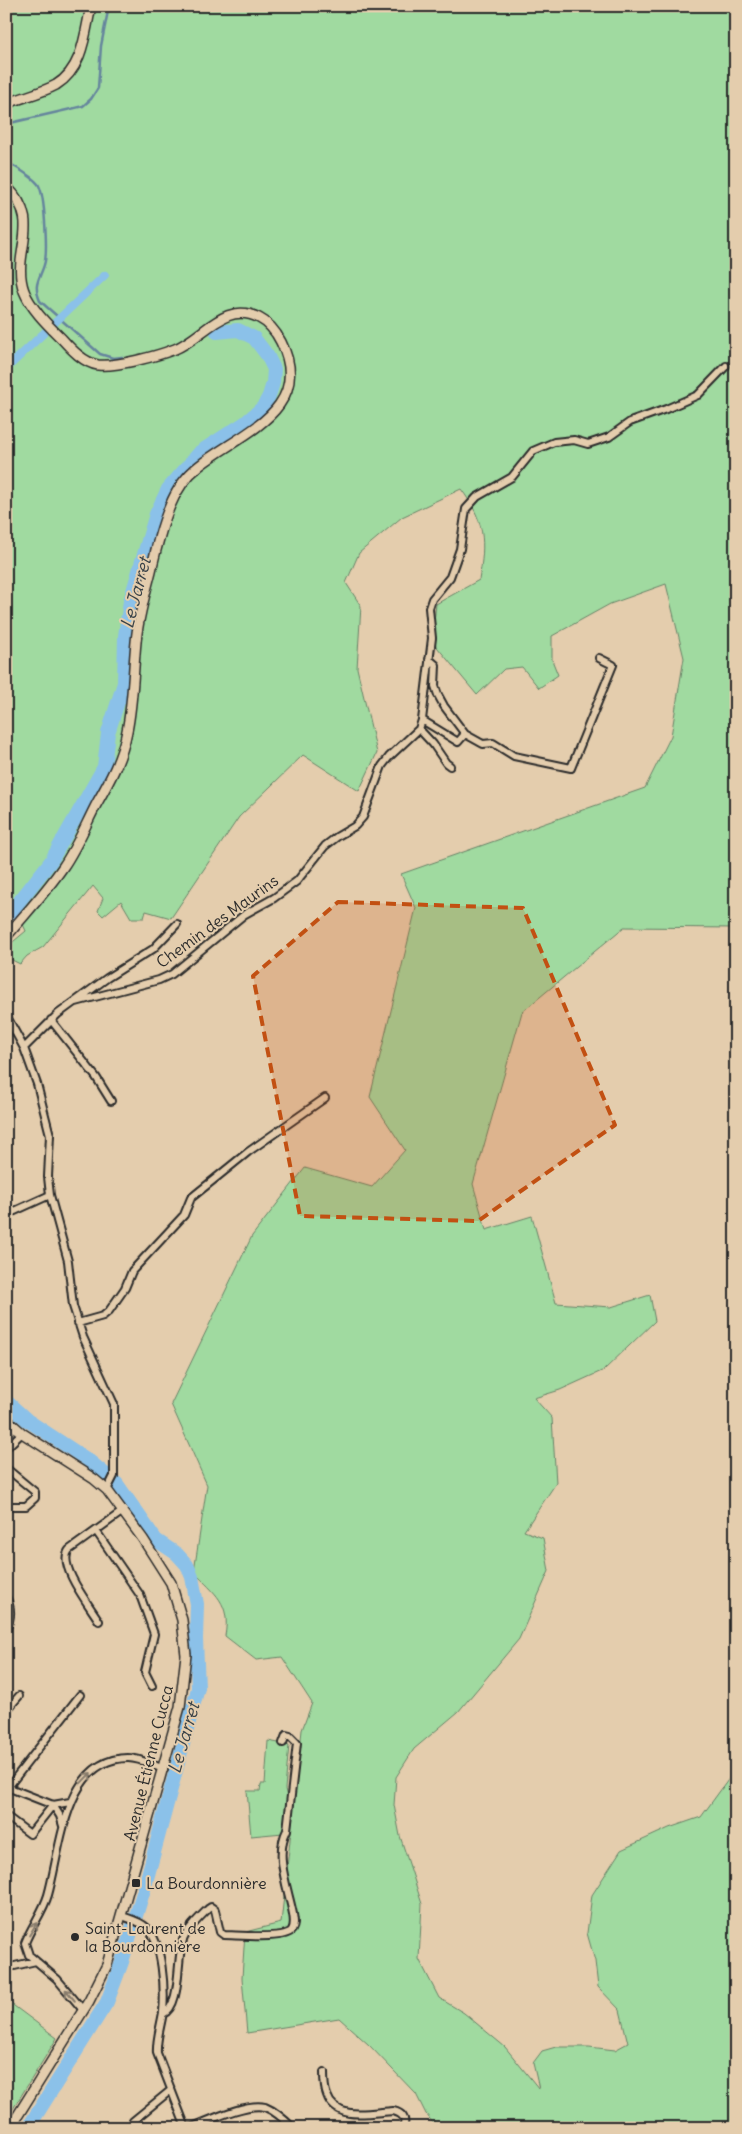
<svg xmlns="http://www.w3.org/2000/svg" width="742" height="2134" font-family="Delius,sans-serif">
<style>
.green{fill:#a0daa0;stroke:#668266}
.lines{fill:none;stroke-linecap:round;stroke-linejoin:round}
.stream{stroke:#65859d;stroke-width:2.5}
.canal{stroke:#8bc1e9;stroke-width:8}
.river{stroke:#8bc1e9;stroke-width:14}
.street-casing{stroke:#2b2b2b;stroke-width:10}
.secondary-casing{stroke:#2b2b2b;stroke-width:12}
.street{stroke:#e4cdad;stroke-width:6}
.secondary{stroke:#e4cdad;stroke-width:9}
.oneway{stroke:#887c6c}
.marked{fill:#c25012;fill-opacity:0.2;stroke:#c25012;stroke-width:4;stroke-dasharray:10 6;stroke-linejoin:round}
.poi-dot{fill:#2b2b2b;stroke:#e4cdad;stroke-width:2}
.labels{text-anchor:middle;stroke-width:4;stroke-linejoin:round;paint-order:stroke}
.street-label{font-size:16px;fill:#2b2b2b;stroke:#e4cdad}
.poi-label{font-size:16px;fill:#2b2b2b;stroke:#e4cdad;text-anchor:start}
.water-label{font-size:18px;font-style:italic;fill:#394248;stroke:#e4cdad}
</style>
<rect width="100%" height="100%" fill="#e4cdad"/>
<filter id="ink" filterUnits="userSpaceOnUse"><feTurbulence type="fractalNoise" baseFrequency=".02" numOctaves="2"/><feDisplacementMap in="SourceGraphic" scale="10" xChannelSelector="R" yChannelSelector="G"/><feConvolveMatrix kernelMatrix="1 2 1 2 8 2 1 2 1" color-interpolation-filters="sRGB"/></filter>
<g filter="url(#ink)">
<path class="green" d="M6,6H736V928L624,927L522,1012L473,1184L486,1230L532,1216L556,1303L611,1307L650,1295L655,1321L604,1370L560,1390L534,1398L552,1418L556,1483L524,1531L543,1538L549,1571L519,1639L458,1712L414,1749L396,1777L394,1805L400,1836L422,1904L419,1959L439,1998L464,2013L505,2047L539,2089L533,2063L542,2051L556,2047H589L615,2050L628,2043L620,2010L598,1987L595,1961L587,1933L592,1895L621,1850L669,1828L701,1817L736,1769V2128H437L426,2114L416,2094L369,2045L339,2018L247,2033L242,1978L245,1932L281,1923L302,1730L312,1703L282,1657L256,1660L225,1636C231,1603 215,1594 194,1572L207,1485L171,1404L252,1236L305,1168L372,1187L405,1150L370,1097L416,908L401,874L645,788L671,736L684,658L666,584L610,604L552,636V660L558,675L539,688L522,667L504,669L477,695L432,641L436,604L479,580C486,541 485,521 461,489L402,517L359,553L346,583L361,606L357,668L377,753L359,791L303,755L239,817L171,918L146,911L144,918H131L121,901L103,916L98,911L103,898L93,886L43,947L27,956L20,964L12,960L8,946L26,931L17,911L6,905Z
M268,1741L289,1745L285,1789L288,1802L285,1830L283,1833L251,1836L247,1791H260L261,1784H265Z
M6,2000L57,2038L6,2120Z"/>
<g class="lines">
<path class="stream" d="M6,124L71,109L83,106L91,99L98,88L101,46L109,6
M6,161C16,168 31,175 38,184C45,193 48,254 44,265C39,281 33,284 40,301L100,354L113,358L122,357"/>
<path class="canal" d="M6,369L105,275"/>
<path class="river" d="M11,912L51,861L104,767L108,733L124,683L125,636L130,601L156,514L168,489L200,452L245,423L263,407L269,396L273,383L274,369L267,355L254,338L238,330L217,332
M6,1401L27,1420L88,1460L117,1484L156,1540L177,1554L187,1565L192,1577L197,1604L196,1639L198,1688L145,1886L122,1962L107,2002L28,2128"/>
<defs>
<path id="street" d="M422,720L458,742L465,734L444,706L438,695L435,686L436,665L429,659
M419,729L433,744L446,763L450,766
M465,734L483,744L493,743L514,756L571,768L613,665L599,658
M76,1002L159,980L172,974L245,914L274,898L297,881L325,846L338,836L355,826L363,817L382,766L389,757L419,729L422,720L432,638L429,608L432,599L450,577L460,549L466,509L477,497L512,477L533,451L554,442L574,440L588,444L609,437L630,422L666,409L698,395L726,366
M6,1015L24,1048L37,1084L50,1135L48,1177L50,1195L68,1261L73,1306L83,1337L114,1404V1476L107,1490
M51,1020L96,1077L111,1101
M24,1048L58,1014L107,978L153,949L177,924
M6,1215L50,1195
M78,1323L103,1316L109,1311L125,1288L132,1271L184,1215L191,1198L248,1152L325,1098
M6,1448L22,1433
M6,1468L35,1492V1498L26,1506H6
M96,1531L140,1595L154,1634L145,1672L152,1686
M6,1597C12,1608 11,1619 6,1630
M99,1621C90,1606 57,1565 69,1550L123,1511
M6,1711L19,1696
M9,1786L80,1695
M7,1787L53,1805L70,1802
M53,1805L60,1816L63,1826
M6,1816L30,1834L53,1805
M122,1916C130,1919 139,1921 146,1927C163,1942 165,1990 163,2012C161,2026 156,2039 157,2053L186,2128
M6,1968L36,1961
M83,2010L57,1979L29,1955L25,1943C31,1927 43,1912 48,1895C61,1850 64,1758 128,1758C140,1758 152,1765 164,1769
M163,2014C182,2006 176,1958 183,1940C188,1928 199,1918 208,1909L211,1907L215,1910L220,1932L224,1935C237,1935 285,1940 292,1930C295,1925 294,1920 293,1914C288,1888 274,1855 287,1830L297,1743L290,1736L286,1735L283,1743
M324,2072C324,2079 324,2088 327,2095C336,2122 371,2112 393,2111C402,2113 407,2118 403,2128
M133,2121L171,2090
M190,2128C208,2121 247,2102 265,2107C275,2111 285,2120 293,2128"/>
<path id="secondary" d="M6,104C23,97 41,93 56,85C83,69 85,33 91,6
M6,186C45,223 10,252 24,291C31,309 49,326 62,339C71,349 84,363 98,365C117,367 157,356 175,349C203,338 225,300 259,318C269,323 276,332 281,342C315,410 240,433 199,466C186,476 176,491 170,506C161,527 156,549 151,571C145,595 138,617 136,642C133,672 133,702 127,731C122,758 110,780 97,803C86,824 77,847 63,867C46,892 25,914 6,937
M6,1419L22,1433L94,1479L107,1490L143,1539L171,1583L182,1620L186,1655L180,1707L107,1965L89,2001L10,2128"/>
</defs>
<use href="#street" class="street-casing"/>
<use href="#secondary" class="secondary-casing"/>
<use href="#street" class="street"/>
<use href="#secondary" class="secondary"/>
</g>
<defs><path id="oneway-shaft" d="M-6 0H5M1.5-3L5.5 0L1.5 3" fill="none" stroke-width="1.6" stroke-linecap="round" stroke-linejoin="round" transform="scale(1.25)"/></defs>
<g class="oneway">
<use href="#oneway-shaft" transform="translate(86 1778) rotate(-46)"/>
<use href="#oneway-shaft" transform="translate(33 1929) rotate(-59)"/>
<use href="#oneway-shaft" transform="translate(70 1995) rotate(-130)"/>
</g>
</g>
<path class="marked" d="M338,902L523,908L615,1125L478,1221L300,1216L253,976Z"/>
<g class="poi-dot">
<rect x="131" y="1878" width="10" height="10" rx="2.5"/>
<circle cx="75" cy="1937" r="5"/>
</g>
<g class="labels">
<g class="street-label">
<text transform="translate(217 921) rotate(-36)" y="6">Chemin des Maurins</text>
<text transform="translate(148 1763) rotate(-76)" y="6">Avenue Étienne Cucca</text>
</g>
<g class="poi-label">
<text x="146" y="1889">La Bourdonnière</text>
<text x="85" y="1934">Saint-Laurent de<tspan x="85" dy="18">la Bourdonnière</tspan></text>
</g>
<g class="water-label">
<text transform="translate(136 593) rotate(-75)" y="6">Le Jarret</text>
<text transform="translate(184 1738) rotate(-74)" y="6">Le Jarret</text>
</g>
</g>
<rect width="742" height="2134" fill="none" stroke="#e4cdad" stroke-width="25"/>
<rect x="12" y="12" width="717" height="2109" fill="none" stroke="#2b2b2b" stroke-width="2" filter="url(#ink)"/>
</svg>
